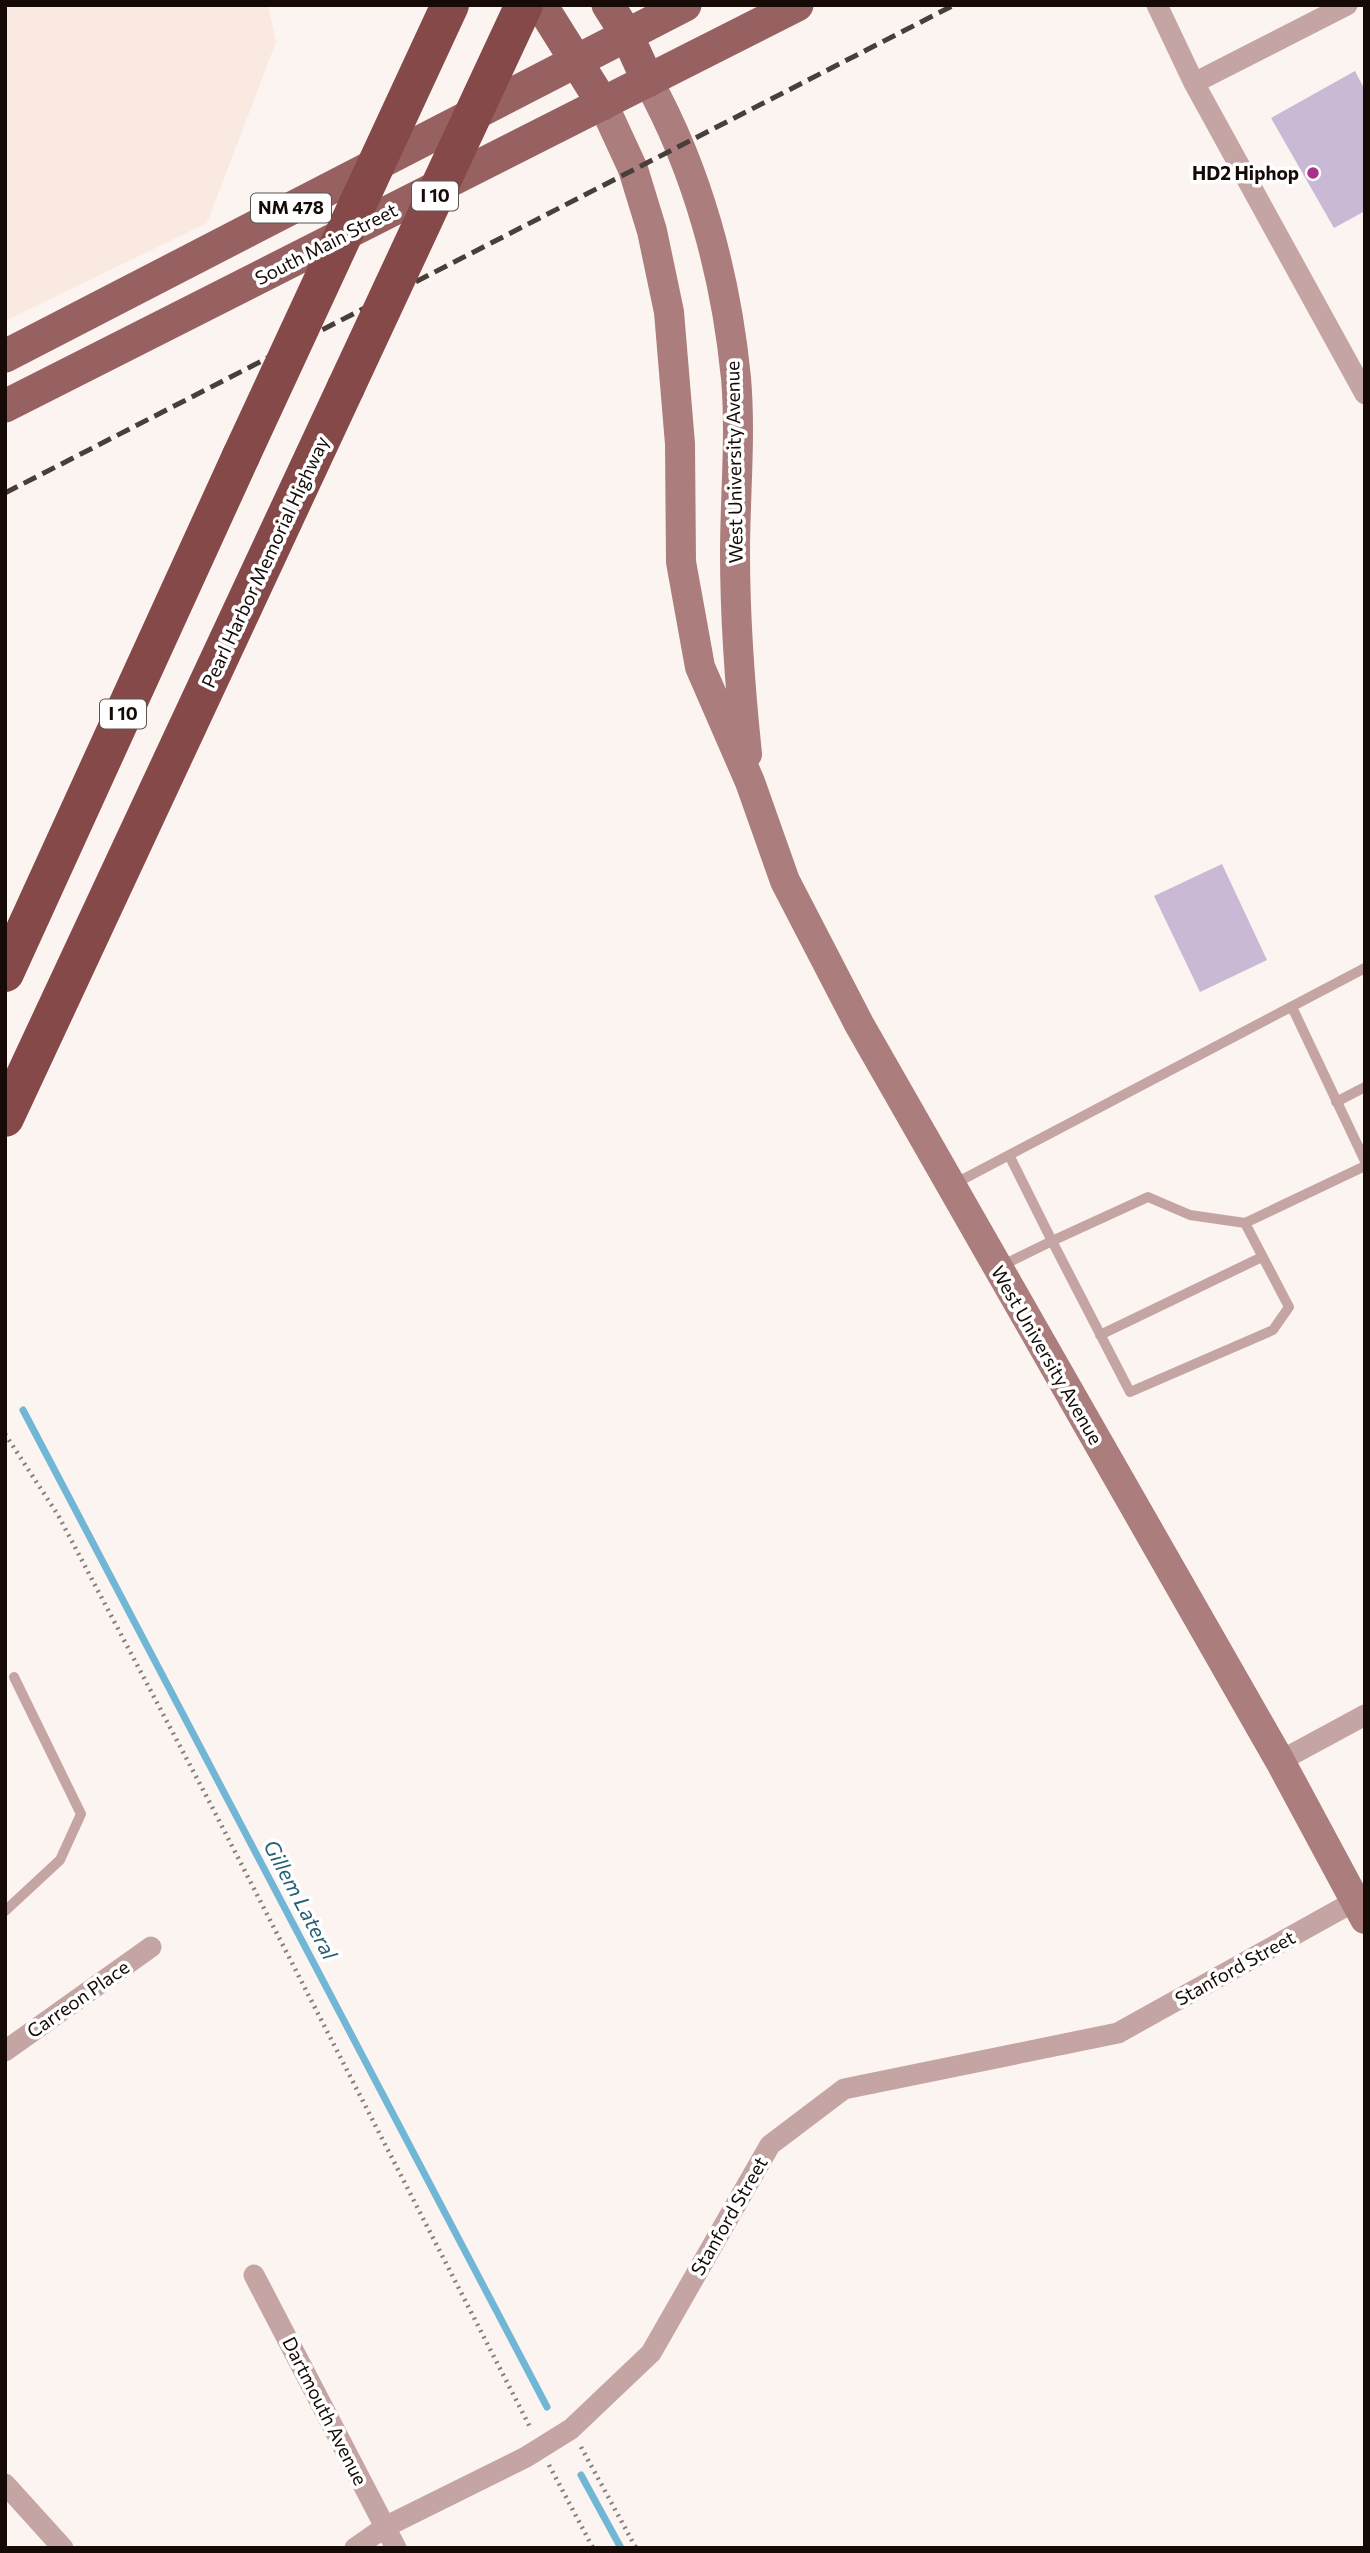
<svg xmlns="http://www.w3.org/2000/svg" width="1370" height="2553" font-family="Commissioner,sans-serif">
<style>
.built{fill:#fae9e1}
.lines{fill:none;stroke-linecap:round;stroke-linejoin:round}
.stream{stroke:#71b7d5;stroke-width:7}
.building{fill:#cab9d4}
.path{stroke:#887f7b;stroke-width:4.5;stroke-dasharray:2 5;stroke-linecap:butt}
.lane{stroke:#c5a5a4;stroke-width:10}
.street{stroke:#c5a5a4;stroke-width:21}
.secondary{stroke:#ab7e7d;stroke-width:30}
.primary{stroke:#976161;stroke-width:33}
.highway{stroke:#864949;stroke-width:38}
.rail{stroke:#483e3a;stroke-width:5;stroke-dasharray:14 7;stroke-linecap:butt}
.highway-bridge{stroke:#864949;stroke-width:38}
.poi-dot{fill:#a8328a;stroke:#fff;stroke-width:2.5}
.labels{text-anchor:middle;stroke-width:7;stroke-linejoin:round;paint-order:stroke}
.shield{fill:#fff;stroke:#5b5451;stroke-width:2}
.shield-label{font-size:18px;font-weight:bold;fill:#150a06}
.poi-label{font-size:19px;font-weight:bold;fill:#150a06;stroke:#fff;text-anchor:end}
.street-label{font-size:19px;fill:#150a06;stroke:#fff}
.water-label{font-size:21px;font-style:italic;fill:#275f75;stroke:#fff}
</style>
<rect width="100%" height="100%" fill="#fbf4f1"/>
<path class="built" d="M5,5H268L276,42L207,223L5,321Z"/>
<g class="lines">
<path class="stream" d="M23,1410L547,2407
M581,2475L621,2548"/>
</g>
<path class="building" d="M1355,71L1365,90V211L1334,228L1271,118Z
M1222,864L1267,960L1200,992L1154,896Z"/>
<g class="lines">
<path class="path" d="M5,1434L58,1515L211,1805L531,2429
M581,2447L636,2548
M549,2465L593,2548"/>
<path class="lane" d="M1292,1007L1365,1161
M1336,1102L1365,1087
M1010,1157L1052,1241L1148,1197L1190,1215L1245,1223
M954,1184L1365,968
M999,1267L1052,1241L1130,1392L1273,1330L1289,1307L1245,1223L1365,1166
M1100,1335L1262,1257
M5,1911L60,1860L81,1814L14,1677"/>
<path class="street" d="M1157,5L1194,83L1365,394
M1194,83L1347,5
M1280,1761L1365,1715
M5,2051L151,1947
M254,2275L396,2548
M5,2484L63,2548
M355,2548L385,2527L526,2457L571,2429L651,2353L770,2145L844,2089L1118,2033L1355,1901"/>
<path class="secondary" d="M648,81C698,171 726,276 736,378C741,436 735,496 735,553C735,620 740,687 747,754
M603,104L633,169L652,231L669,312L680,444L681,562L700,667L750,782L785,881L859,1024L1280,1761L1365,1919"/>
<path class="primary" d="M541,5L603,104
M608,5L627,35L648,81
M5,356L685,5
M5,406L797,5"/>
<path class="highway" d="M5,973L241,456
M5,1118L346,387"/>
<path class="rail" d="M5,493L954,5"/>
<path class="highway-bridge" d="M346,387L524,5
M241,456L450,5"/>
</g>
<circle class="poi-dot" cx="1313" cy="173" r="7"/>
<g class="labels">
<g class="shield">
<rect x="412" y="181.5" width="46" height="29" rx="5"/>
<rect x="251" y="193.5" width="80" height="29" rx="5"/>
<rect x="100" y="699.5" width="46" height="29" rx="5"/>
</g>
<g class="shield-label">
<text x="435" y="202">I 10</text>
<text x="291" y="214">NM 478</text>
<text x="123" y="720">I 10</text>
</g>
<g class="poi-label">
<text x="1299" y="180">HD2 Hiphop</text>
</g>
<g class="street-label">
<text transform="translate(326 244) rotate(-27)" y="7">South Main Street</text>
<text transform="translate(734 462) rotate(-91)" y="7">West University Avenue</text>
<text transform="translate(265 562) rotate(-65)" y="7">Pearl Harbor Memorial Highway</text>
<text transform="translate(1047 1355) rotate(60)" y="7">West University Avenue</text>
<text transform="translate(1235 1968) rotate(-29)" y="7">Stanford Street</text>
<text transform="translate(78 1999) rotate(-35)" y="7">Carreon Place</text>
<text transform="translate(729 2216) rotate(-60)" y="7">Stanford Street</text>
<text transform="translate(325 2411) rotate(63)" y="7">Dartmouth Avenue</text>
</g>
<g class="water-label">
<text transform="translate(300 1900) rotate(62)" y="7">Gillem Lateral</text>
</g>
</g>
<rect width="1370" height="2553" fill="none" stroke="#150a06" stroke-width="14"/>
</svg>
